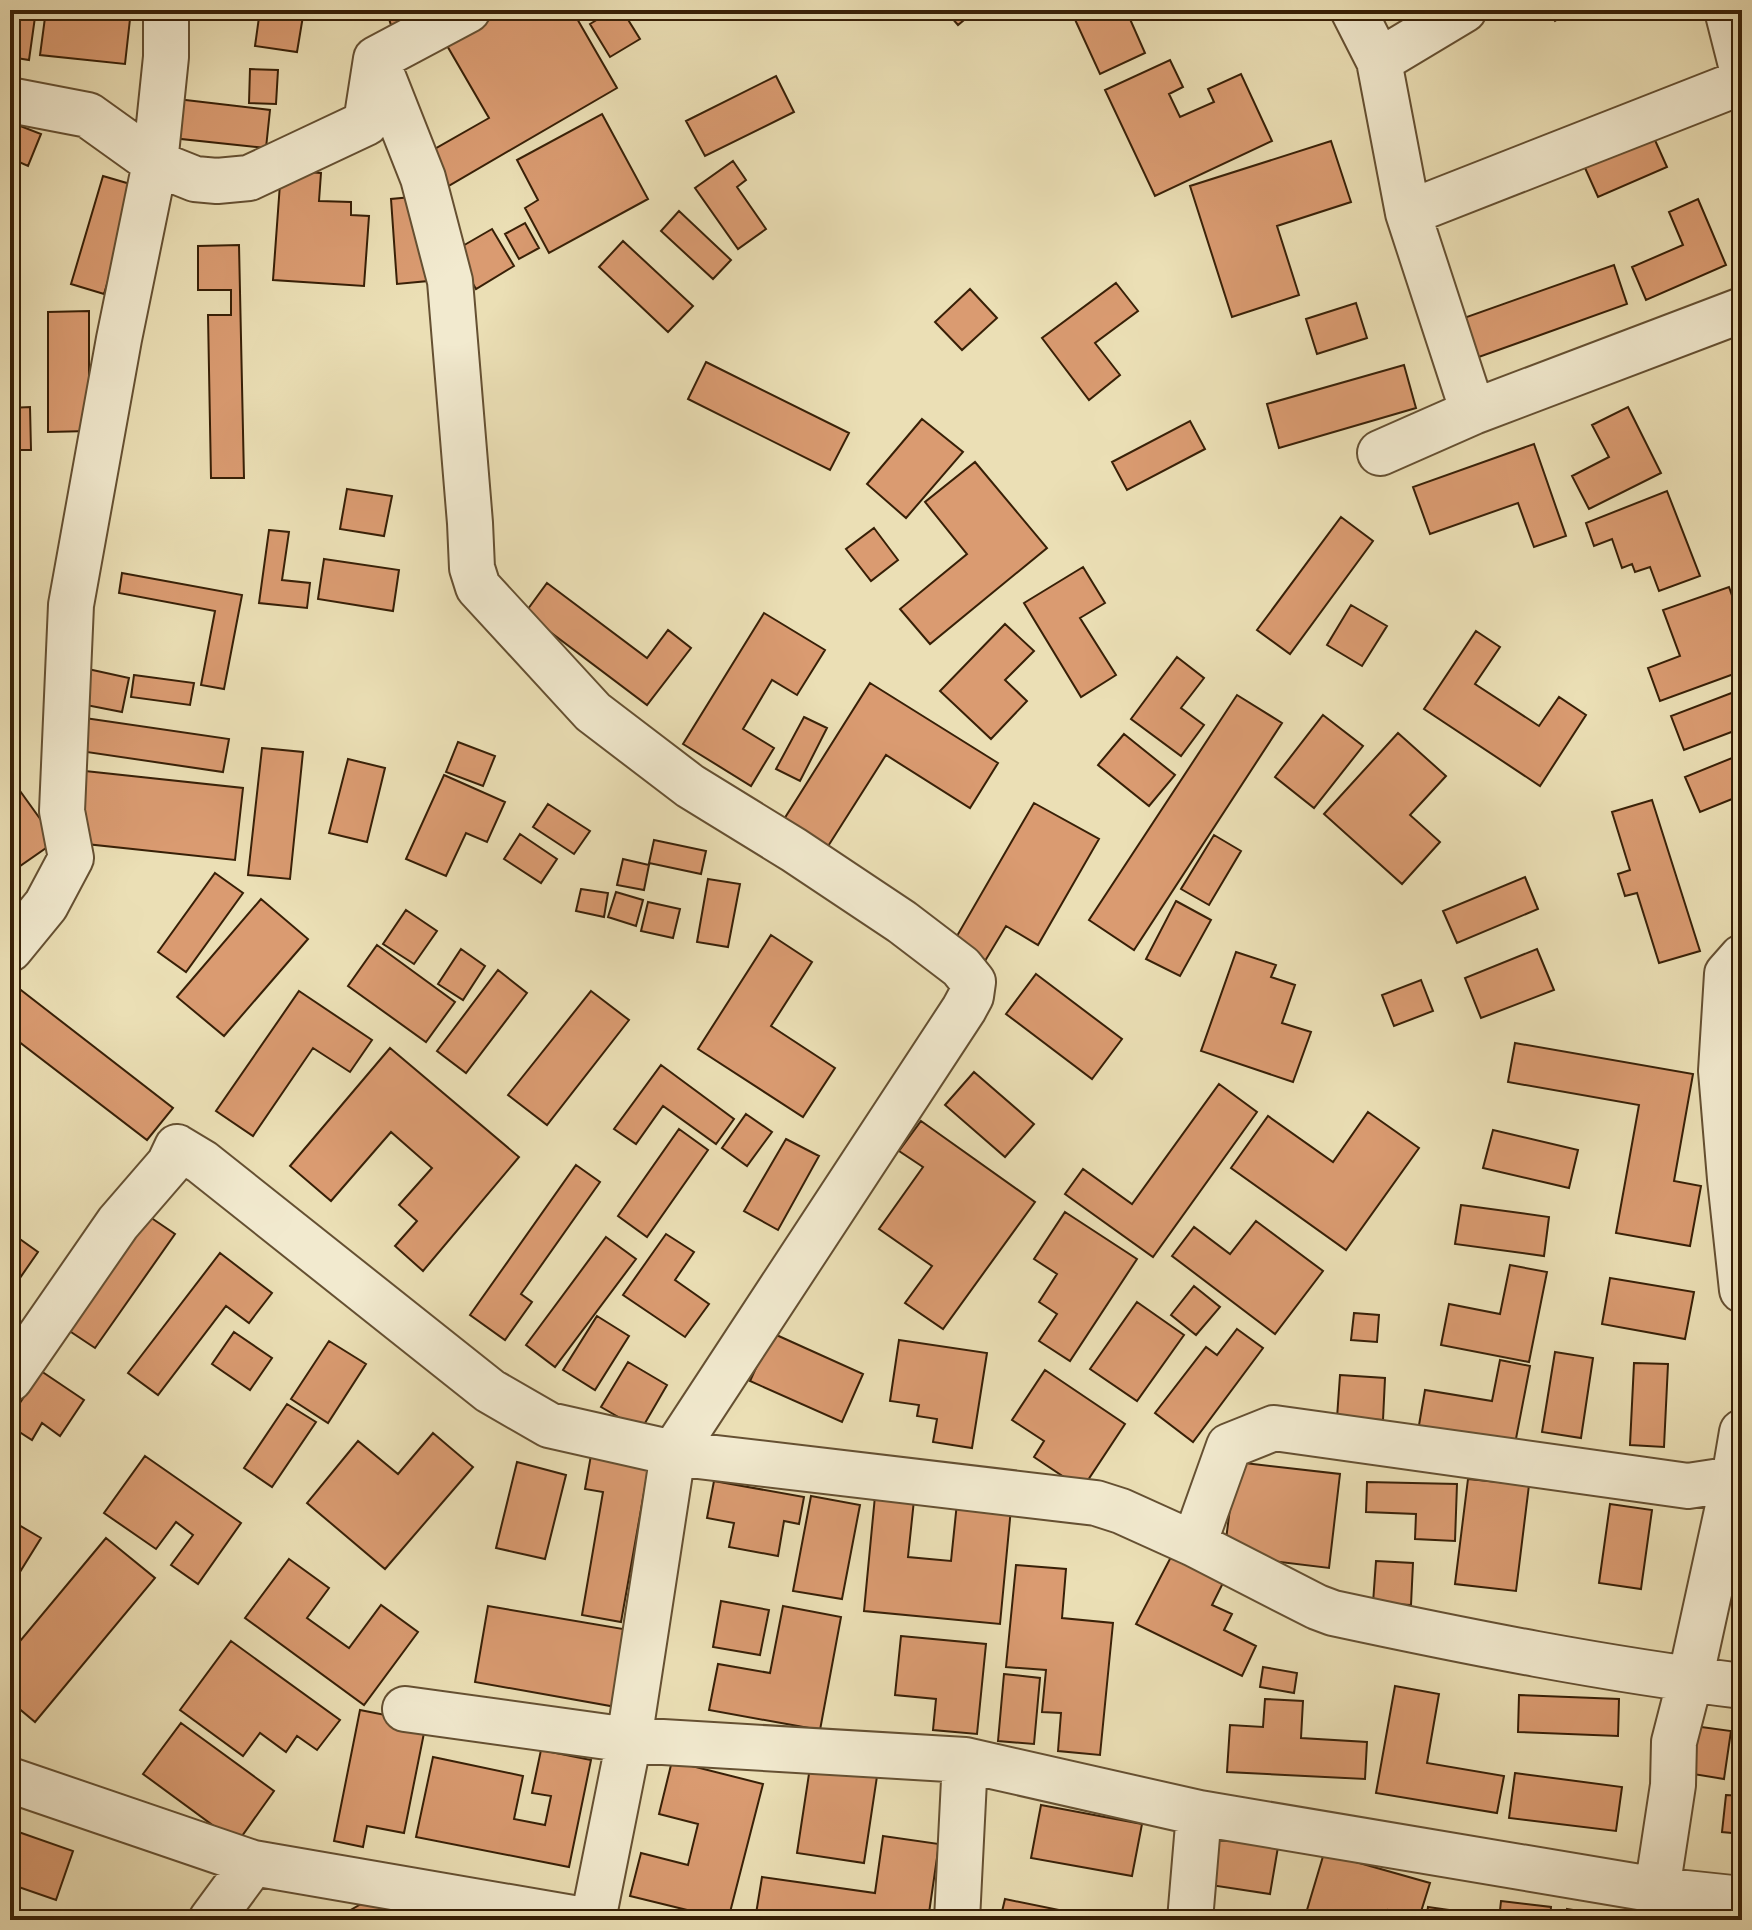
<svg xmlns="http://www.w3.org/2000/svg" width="1752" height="1930" font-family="'EB Garamond',serif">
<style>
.building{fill:#da9b71;stroke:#382007;stroke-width:2}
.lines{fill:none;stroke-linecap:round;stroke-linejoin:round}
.minor-casing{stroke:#655032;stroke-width:48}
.minor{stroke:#f2eacf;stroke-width:44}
</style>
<rect width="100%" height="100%" fill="#ebdfb5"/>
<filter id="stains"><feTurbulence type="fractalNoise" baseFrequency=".0025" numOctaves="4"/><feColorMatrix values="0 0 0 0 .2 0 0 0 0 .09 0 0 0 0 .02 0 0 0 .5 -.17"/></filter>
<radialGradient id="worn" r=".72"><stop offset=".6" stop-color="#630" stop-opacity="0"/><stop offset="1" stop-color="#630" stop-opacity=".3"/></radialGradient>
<path class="building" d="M10,10H36L29,60L10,57Z
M46,10H131L125,64L40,55Z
M260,10H304L297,52L255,46Z
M386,10H448L393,31Z
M488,10H572L617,88L445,188L426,154L489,118L442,37Z
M613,10H622L640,39L610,57L590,24Z
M945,10H976L958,25Z
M1079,10H1126L1145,53L1100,74L1072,13Z
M1548,10H1573L1555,21Z
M1170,60L1183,87L1169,94L1180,117L1214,102L1208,89L1241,74L1272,141L1155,196L1105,90Z
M250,69L278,70L276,104L249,103Z
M776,76L794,112L705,156L686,121Z
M177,99L270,110L266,148L172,138Z
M602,114L648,199L549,253L525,208L538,200L517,160Z
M10,122L41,134L28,166L10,158Z
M1650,129L1667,167L1598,197L1581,159Z
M1331,141L1351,202L1277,226L1299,295L1232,317L1190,186Z
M733,161L746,180L737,187L766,229L738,249L695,188Z
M281,170L321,173L319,201L351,202V215L369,216L364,286L273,280Z
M103,176L137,186L104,294L71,284Z
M422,196L428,281L397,284L391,199Z
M1698,199L1726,265L1646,300L1632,267L1683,245L1669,212Z
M679,211L731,260L713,279L661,231Z
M525,223L539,248L519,259L505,234Z
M492,229L514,266L476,289L454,251Z
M623,241L693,306L668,332L599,267Z
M239,245L244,478H211L208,315H231V290H198V246Z
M1614,265L1627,304L1476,358L1461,319Z
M1116,283L1138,311L1095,343L1120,375L1089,400L1042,338Z
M970,289L997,318L962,350L935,322Z
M1356,303L1367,338L1317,354L1306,319Z
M89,311V431L48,432V312Z
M706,362L849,433L830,470L688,399Z
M1404,365L1416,408L1279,448L1267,404Z
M30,407L31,450H10V408Z
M1628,407L1661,473L1589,509L1572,476L1609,457L1592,425Z
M922,419L963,452L906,518L867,484Z
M1190,421L1205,449L1127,490L1112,462Z
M1534,444L1566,536L1534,547L1518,503L1430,534L1413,487Z
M975,462L1047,548L930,644L900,609L967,554L925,502Z
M347,489L392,496L384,536L340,529Z
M1667,491L1700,576L1659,591L1650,567L1635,572L1632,564L1622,568L1612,539L1594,546L1586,523Z
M1341,517L1373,541L1290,654L1257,630Z
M874,528L898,560L871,581L846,549Z
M269,530L289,532L282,580L310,583L307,608L259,603Z
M324,559L399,570L393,611L318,599Z
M1083,567L1105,603L1080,618L1116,675L1081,697L1024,603Z
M122,573L242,595L224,689L201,685L215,611L119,593Z
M547,583L647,658L668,630L691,648L647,705L525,613Z
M1729,587L1742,624V671L1660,701L1648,668L1680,656L1663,610Z
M1351,605L1387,626L1362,666L1327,645Z
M764,613L825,650L797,695L772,680L743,729L774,748L751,786L683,744Z
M1005,624L1034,651L1005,680L1027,701L991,739L940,691Z
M1476,631L1500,647L1475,684L1539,726L1559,697L1586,715L1540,786L1424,709Z
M1177,657L1204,678L1181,708L1204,725L1181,756L1131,719Z
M88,669L129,678L122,712L81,704Z
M134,675L194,683L190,705L131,697Z
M870,683L998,763L970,808L886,755L825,851L781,824Z
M1742,689V728L1684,750L1671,716Z
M1237,695L1282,723L1134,950L1089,920Z
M1323,715L1363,746L1314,808L1275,777Z
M78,717L229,739L223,772L73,750Z
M804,717L827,728L800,781L776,769Z
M1398,733L1446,776L1410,815L1440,842L1402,884L1324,814Z
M1124,734L1175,775L1149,806L1098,765Z
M458,742L495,756L483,786L446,772Z
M262,748L303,752L290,879L248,875Z
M1742,754V795L1700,812L1685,777Z
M348,759L385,768L367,842L329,833Z
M85,771L243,788L235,860L77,843Z
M444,775L505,802L487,842L466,833L446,876L406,859Z
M10,777L56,841L10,873Z
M1652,800L1700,951L1659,963L1637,893L1625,896L1618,874L1630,870L1612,812Z
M1034,803L1099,839L1038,945L1006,926L982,966L950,948Z
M548,804L590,831L574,854L533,827Z
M520,834L557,859L541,883L504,859Z
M1214,835L1241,851L1209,905L1181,889Z
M654,840L706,851L701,874L649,863Z
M623,859L649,865L644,890L617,885Z
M215,873L243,893L186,972L158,952Z
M1525,877L1538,909L1457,943L1443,911Z
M708,879L740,884L728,947L697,942Z
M581,889L608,893L604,917L576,911Z
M616,892L643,900L636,926L608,917Z
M261,899L308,939L224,1036L177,997Z
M1176,901L1211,920L1180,976L1146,959Z
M648,902L680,909L673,938L641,931Z
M406,910L437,931L414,964L383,944Z
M771,935L812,962L771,1026L835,1068L803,1117L698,1049Z
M377,945L455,1002L426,1042L348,986Z
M461,949L485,966L463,1000L438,984Z
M1537,949L1554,990L1481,1018L1465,978Z
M1236,952L1276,965L1271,977L1295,985L1282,1023L1311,1032L1293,1082L1201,1051Z
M498,970L527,993L466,1073L437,1051Z
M1036,974L1122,1039L1092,1079L1006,1014Z
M1421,980L1433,1011L1394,1026L1382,995Z
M17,987L173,1108L147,1140L14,1038L10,1044V997Z
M299,991L372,1040L350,1072L313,1048L253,1136L216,1111Z
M591,991L629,1020L547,1125L508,1095Z
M1515,1043L1693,1074L1674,1181L1701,1186L1690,1246L1616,1233L1639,1105L1508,1082Z
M390,1048L519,1157L423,1271L395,1246L417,1221L399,1205L432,1168L391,1132L331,1201L290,1166Z
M661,1065L734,1119L716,1144L663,1106L636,1144L614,1129Z
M974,1072L1034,1124L1005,1157L945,1105Z
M1219,1084L1257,1112L1153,1257L1065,1194L1083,1169L1132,1204Z
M1368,1112L1419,1148L1346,1250L1231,1168L1268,1116L1333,1162Z
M746,1114L772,1132L747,1166L722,1148Z
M921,1121L1035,1202L943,1329L905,1303L932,1266L879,1229L923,1167L899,1151Z
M679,1129L708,1150L647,1237L618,1216Z
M1493,1130L1578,1150L1569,1188L1483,1168Z
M786,1139L819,1156L778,1230L744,1211Z
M576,1165L600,1182L521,1294L532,1302L505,1340L470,1315Z
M1461,1205L1549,1217L1544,1256L1455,1244Z
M1065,1212L1137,1259L1070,1361L1039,1341L1057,1314L1039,1302L1057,1274L1034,1259Z
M147,1215L175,1234L95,1348L68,1330Z
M1256,1221L1323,1271L1275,1334L1172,1256L1194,1227L1230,1254Z
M10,1232L38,1252L13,1288L10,1286Z
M666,1234L694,1252L675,1280L709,1304L685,1337L623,1295Z
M606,1237L636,1259L555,1367L526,1345Z
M220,1253L272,1293L249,1323L226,1306L158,1395L128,1373Z
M1510,1265L1547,1272L1529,1362L1441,1345L1449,1304L1500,1314Z
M1610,1278L1694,1292L1685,1339L1602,1324Z
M1194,1286L1220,1307L1196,1335L1171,1315Z
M1137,1302L1184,1335L1137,1401L1090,1369Z
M1354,1313L1379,1315L1377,1342L1351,1340Z
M597,1316L629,1336L595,1390L563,1370Z
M1237,1329L1263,1348L1193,1442L1155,1413L1206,1347L1217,1355Z
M234,1332L272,1358L250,1390L212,1364Z
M772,1333L863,1374L842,1422L750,1381Z
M899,1340L987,1353L972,1448L933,1442L937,1419L917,1416L919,1405L890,1401Z
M329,1341L366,1364L328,1423L291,1399Z
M1555,1352L1593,1358L1581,1438L1542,1432Z
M1500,1360L1530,1366L1514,1449L1418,1431L1425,1390L1492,1401Z
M628,1362L667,1385L641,1430L601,1407Z
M1634,1363L1668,1364L1664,1447L1630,1445Z
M1045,1370L1125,1424L1082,1489L1034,1457L1044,1441L1012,1420Z
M41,1371L84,1400L60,1436L42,1423L32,1440L10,1426V1418Z
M1340,1375L1385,1378L1383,1420L1337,1418Z
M287,1404L316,1422L272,1487L244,1468Z
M433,1433L473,1467L385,1569L307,1503L358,1441L398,1474Z
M591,1455L649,1465L621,1622L582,1615L603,1492L585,1489Z
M145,1456L241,1523L198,1584L171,1565L193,1535L176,1522L156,1549L104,1513Z
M517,1462L566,1475L545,1559L496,1548Z
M1236,1462L1340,1474L1329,1568L1224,1555Z
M1468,1479L1529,1485L1516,1591L1455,1584Z
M714,1481L804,1497L799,1524L784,1521L778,1556L729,1547L734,1523L707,1518Z
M1367,1482L1457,1484L1455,1541L1415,1539L1416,1514L1366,1512Z
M958,1493L1012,1498L1000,1624L864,1611L875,1496L914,1500L908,1557L951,1561Z
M811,1496L860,1505L842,1599L793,1591Z
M1610,1504L1652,1510L1641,1589L1599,1583Z
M12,1521L41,1538L10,1588V1524Z
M106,1538L155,1578L35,1722L10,1701V1653Z
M1172,1555L1224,1581L1212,1605L1232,1614L1224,1630L1256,1646L1242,1676L1136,1624Z
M289,1559L329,1588L307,1618L349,1648L381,1605L418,1632L364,1705L245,1618Z
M1376,1561L1413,1563L1411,1605L1373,1603Z
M1016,1565L1066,1569L1062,1618L1113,1623L1100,1755L1058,1751L1061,1713L1042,1712L1046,1670L1006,1667Z
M721,1601L769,1610L760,1655L713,1647Z
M488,1606L629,1630L616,1707L475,1682Z
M783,1606L841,1617L820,1730L709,1710L718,1664L770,1673Z
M10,1621L18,1626L10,1638Z
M901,1636L986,1644L977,1734L933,1730L936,1699L895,1695Z
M231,1641L340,1720L317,1750L297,1736L286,1752L260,1733L243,1756L180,1710Z
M1263,1667L1297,1673L1294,1693L1260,1687Z
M1004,1674L1040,1678L1034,1744L998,1741Z
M1395,1686L1439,1694L1427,1763L1504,1776L1497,1813L1376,1793Z
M1519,1695L1619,1699L1618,1736L1518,1732Z
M1265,1699L1303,1701L1301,1738L1367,1742L1365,1779L1227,1772L1230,1725L1263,1727Z
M360,1710L426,1723L404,1833L367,1826L363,1847L334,1841Z
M181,1723L274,1791L237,1843L143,1774Z
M1694,1726L1731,1731L1724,1779L1687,1773Z
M1742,1732V1768H1738Z
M541,1750L591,1760L569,1867L416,1837L433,1757L523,1776L514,1819L545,1825L551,1796L532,1793Z
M812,1754L879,1763L864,1863L797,1853Z
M672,1761L763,1784L728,1920L630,1896L641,1853L688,1865L698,1824L659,1814Z
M1515,1773L1622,1787L1616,1831L1509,1818Z
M1726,1795L1742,1796V1834L1722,1832Z
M1041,1805L1142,1824L1132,1876L1031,1858Z
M10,1829L73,1851L56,1900L10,1884Z
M883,1836L939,1844L928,1920H755L762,1877L875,1893Z
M1212,1836L1278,1847L1270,1894L1204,1884Z
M1324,1853L1430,1883L1419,1918L1388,1910L1385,1920H1304Z
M391,1887L410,1920H333Z
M1005,1899L1108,1920H1000Z
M1501,1901L1551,1907L1550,1920H1499Z
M1428,1907L1478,1914L1477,1920H1426Z
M1567,1909L1617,1917L1616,1920H1565Z"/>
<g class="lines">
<defs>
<path id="minor" d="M1353,10L1379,61L1408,213L1473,412
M1727,10L1742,69
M376,59L423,178L450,281L470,523L472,568L478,587L593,712L690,786L794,850L902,922L961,967L973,982L971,996L964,1009L673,1453L629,1740L593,1920
M1379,61L1464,10
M10,100L88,115L155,163L195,179L217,181L249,178L366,123L376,59L468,10
M1408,213L1742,82
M1380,453L1473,412L1742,310
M10,949L46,905L71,858L62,811L71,605L119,339L155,163L166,57V10
M1742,957L1727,974L1721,1071L1730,1179L1742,1290
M10,1379L118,1223L169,1164L177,1147L202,1162L490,1391L549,1425L673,1453L1096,1503L1121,1511L1194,1544L1317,1607L1333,1613C1468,1642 1604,1669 1742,1686
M1194,1544L1229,1446L1274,1428L1688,1486L1734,1479L1742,1480
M405,1709L629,1740L965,1760L1199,1813L1657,1890L1742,1899
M10,1780L253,1863L584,1920
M1670,1914L1657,1890L1673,1785L1674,1742L1690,1680L1734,1479L1742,1432
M211,1920L253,1863
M957,1920L965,1760
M1190,1920L1199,1813"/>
</defs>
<use href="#minor" class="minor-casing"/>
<use href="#minor" class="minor"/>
</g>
<rect width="1752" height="1930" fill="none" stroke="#ebdfb5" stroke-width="40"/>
<rect x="12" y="12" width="1728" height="1906" fill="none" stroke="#382007" stroke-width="4"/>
<rect x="20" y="20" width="1712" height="1890" fill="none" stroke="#382007" stroke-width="2"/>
<rect width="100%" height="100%" filter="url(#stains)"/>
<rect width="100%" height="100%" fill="url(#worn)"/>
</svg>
